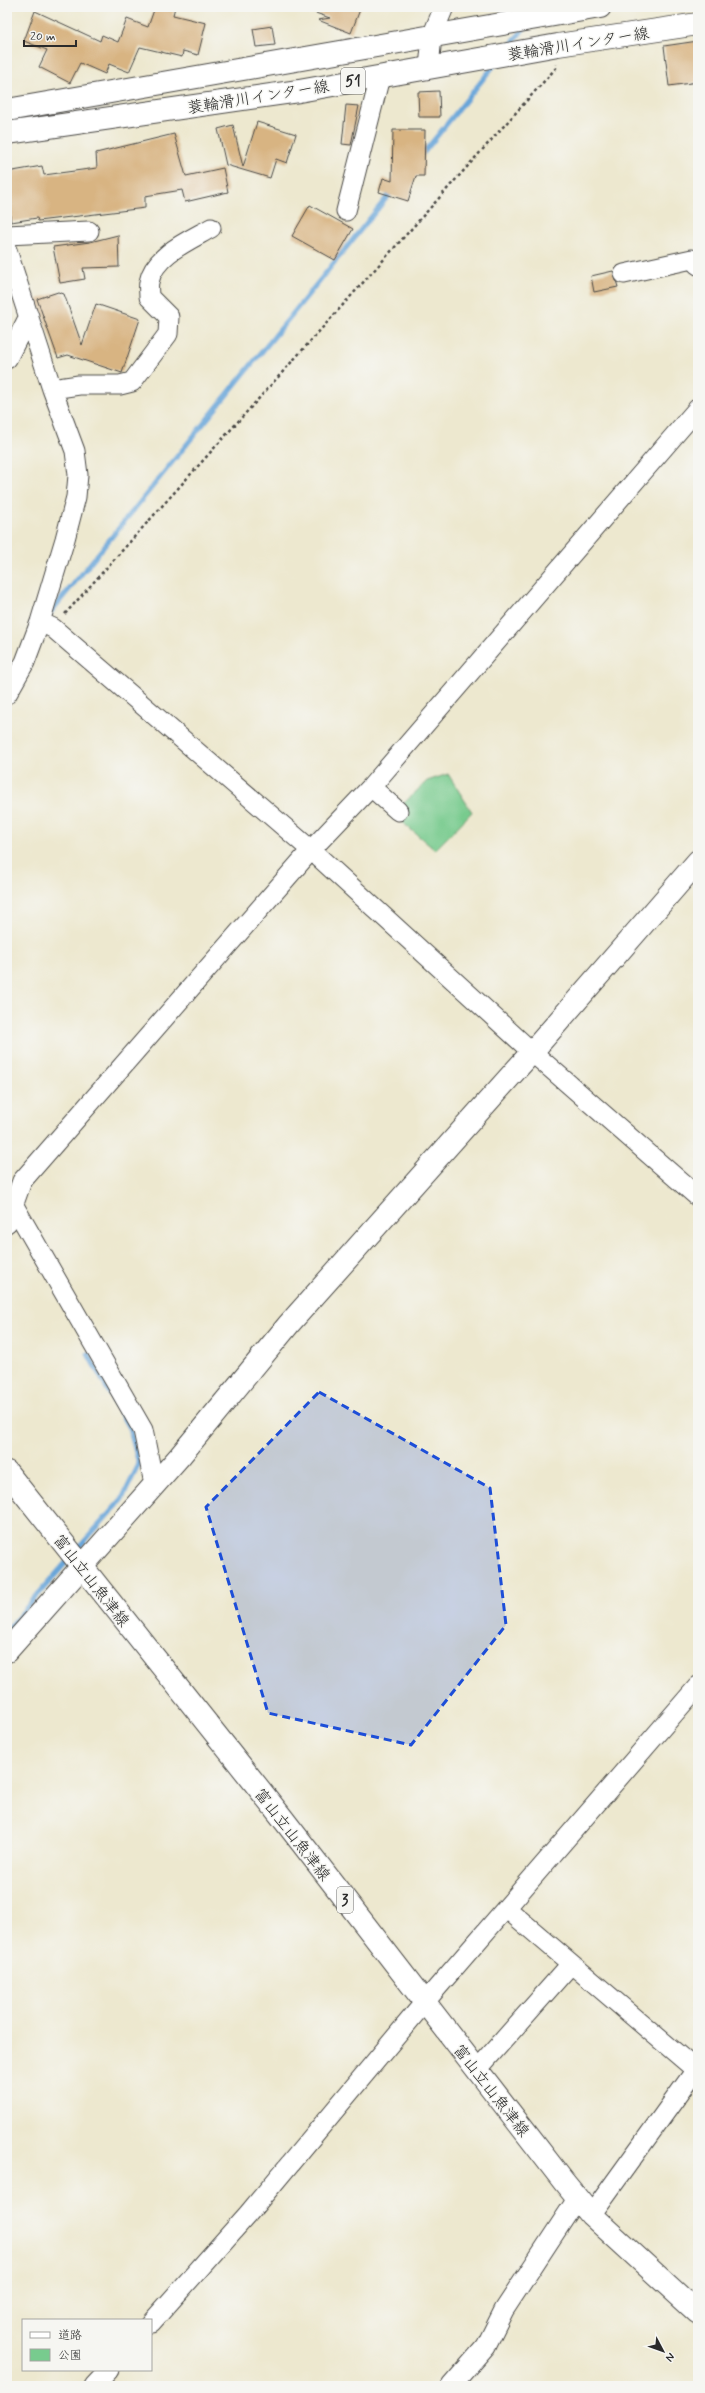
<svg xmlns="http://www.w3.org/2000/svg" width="705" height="2393" font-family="Mynerve,'Klee One',sans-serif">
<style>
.green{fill:#78cb8e;stroke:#527b5c}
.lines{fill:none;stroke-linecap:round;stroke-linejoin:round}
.stream{stroke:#68a5d9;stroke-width:5}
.building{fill:#d8b482}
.minor-casing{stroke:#484744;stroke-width:21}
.tertiary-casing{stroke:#484744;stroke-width:24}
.primary-casing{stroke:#484744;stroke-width:24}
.path{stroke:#484744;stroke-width:2.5;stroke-dasharray:3 3;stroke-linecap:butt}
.minor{stroke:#fff;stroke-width:19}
.tertiary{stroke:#fff;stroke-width:22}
.primary{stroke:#fff;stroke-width:22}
.marked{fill:#1d4ed8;fill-opacity:0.2;stroke:#1d4ed8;stroke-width:3;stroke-dasharray:8 5;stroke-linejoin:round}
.labels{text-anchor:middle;stroke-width:3;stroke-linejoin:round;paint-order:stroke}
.shield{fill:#f6f6f2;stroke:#686867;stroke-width:1}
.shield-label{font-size:15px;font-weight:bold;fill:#2b2b2b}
.street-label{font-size:16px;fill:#2b2b2b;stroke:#f6f6f2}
</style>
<rect width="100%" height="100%" fill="#f6f6f2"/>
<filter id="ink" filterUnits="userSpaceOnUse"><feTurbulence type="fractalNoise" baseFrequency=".025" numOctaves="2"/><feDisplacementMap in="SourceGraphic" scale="8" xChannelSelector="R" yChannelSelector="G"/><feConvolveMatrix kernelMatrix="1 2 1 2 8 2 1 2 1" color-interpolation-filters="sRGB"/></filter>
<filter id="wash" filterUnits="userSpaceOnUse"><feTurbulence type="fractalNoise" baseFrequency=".012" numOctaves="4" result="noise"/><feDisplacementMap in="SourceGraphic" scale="16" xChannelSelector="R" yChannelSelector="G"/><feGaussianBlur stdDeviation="0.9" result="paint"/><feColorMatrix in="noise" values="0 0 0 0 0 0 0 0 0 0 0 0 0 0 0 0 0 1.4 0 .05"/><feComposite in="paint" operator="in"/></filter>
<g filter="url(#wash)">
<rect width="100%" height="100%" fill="#ede8cf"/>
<path class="green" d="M448,774L472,812L435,850L395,816L403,804L427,781Z"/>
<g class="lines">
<path class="stream" d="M509,47L525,27
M421,156L496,63
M50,613L393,190
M76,1551L122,1499L139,1464L130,1430L88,1354
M7,1630L70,1558"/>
</g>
<g id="blocks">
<path class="building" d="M155,7H175L173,15L206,23L198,55L183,51L182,57L140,47L129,72L109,64L105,74L80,63L70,83L39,67L47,50L24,41L35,11L100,41L102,35L118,42L127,19L148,27Z
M304,7H361L351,33L318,20L330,18L304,9Z
M272,26L275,45L256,47L253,29Z
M698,41V82L669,86L664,46Z
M439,91L440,117H419L418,92Z
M346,105L359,106L351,145L342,144Z
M257,122L296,134L287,163L276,159L270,178L226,165L218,129L233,125L243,167Z
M393,130H425L424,176H416L408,201L379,192L383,178L392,181Z
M174,134L186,176L223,168L228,192L185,202L182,190L145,196V208L38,221L37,218L11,222L7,197V172L42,166L44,175L97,168L96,153Z
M310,205L353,229L335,260L292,236Z
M118,235L119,267L83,268L85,279L60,283L53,247L90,242Z
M613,271L618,287L594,292L591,276Z
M58,292L64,294L82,345L96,304L140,319L122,373L68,355L58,358L37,299Z"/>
</g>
</g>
<g filter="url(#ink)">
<use href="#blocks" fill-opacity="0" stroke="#484744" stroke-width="1"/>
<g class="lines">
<defs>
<path id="minor" d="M429,68L432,36L444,7
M346,211L380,77
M7,235L89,231
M7,250L52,389L75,451L78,475L76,497L65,539L40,622L25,662L7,694
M624,274L692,259L698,265
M7,359L29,316
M52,389L79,385H120L132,382L168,334L169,317L149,297C149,293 148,286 149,282C154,255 190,240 211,228
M40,622L53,628L311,850L532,1052L698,1197
M371,787L398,811
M9,1197L143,1430L154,1484
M7,1223L22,1181L311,850L371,787L698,408
M506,1908L696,2070
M477,2070L571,1964
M591,2215L698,2067
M151,2323L248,2214L424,2003L698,1686
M94,2386L109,2370
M451,2386L486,2346L504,2310L577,2199"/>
<path id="tertiary" d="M7,1651L180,1456L289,1324L532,1052L698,861"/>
<path id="primary" d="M7,110L600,7
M7,133L299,91L558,45L698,24
M7,1472L280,1815L564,2182L591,2215L698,2313"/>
</defs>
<use href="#minor" class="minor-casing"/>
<use href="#tertiary" class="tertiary-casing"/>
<use href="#primary" class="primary-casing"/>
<path class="path" d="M65,614L556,68V64"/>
<use href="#minor" class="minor"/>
<use href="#tertiary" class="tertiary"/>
<use href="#primary" class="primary"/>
</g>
</g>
<path class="marked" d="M319,1392L490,1488L506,1625L411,1745L268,1713L206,1507Z"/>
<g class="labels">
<g class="shield">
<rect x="341" y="68" width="24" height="26" rx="3"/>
<rect x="337" y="1887" width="16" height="26" rx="3"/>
</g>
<g class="shield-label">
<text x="353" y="86">51</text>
<text x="345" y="1905">3</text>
</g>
<g class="street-label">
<text transform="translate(578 43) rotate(-9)" y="6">蓑輪滑川インター線</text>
<text transform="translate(258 96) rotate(-9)" y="6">蓑輪滑川インター線</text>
<text transform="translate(92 1580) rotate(52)" y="6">富山立山魚津線</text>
<text transform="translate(293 1834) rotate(52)" y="6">富山立山魚津線</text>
<text transform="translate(492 2090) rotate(52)" y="6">富山立山魚津線</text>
</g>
</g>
<rect width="705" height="2393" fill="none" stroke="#f6f6f2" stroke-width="24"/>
<rect x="22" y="2319" width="130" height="52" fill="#f6f6f2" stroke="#a5a5a2"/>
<rect x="30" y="2332" width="20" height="6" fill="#ffffff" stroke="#a5a5a2"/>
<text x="58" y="2339" font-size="12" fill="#2b2b2b">道路</text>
<rect x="30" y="2349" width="20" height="12" fill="#78cb8e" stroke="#a5a5a2"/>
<text x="58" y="2359" font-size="12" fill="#2b2b2b">公園</text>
<g transform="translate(663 2351) rotate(131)" stroke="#f6f6f2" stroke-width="3" paint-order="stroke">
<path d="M0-3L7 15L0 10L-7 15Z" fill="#2b2b2b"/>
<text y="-6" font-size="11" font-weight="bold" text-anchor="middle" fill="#2b2b2b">N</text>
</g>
<path d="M24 40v6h52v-6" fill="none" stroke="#2b2b2b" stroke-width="2"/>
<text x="30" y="40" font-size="12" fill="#2b2b2b" stroke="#f6f6f2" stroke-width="3" paint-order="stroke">20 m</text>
</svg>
